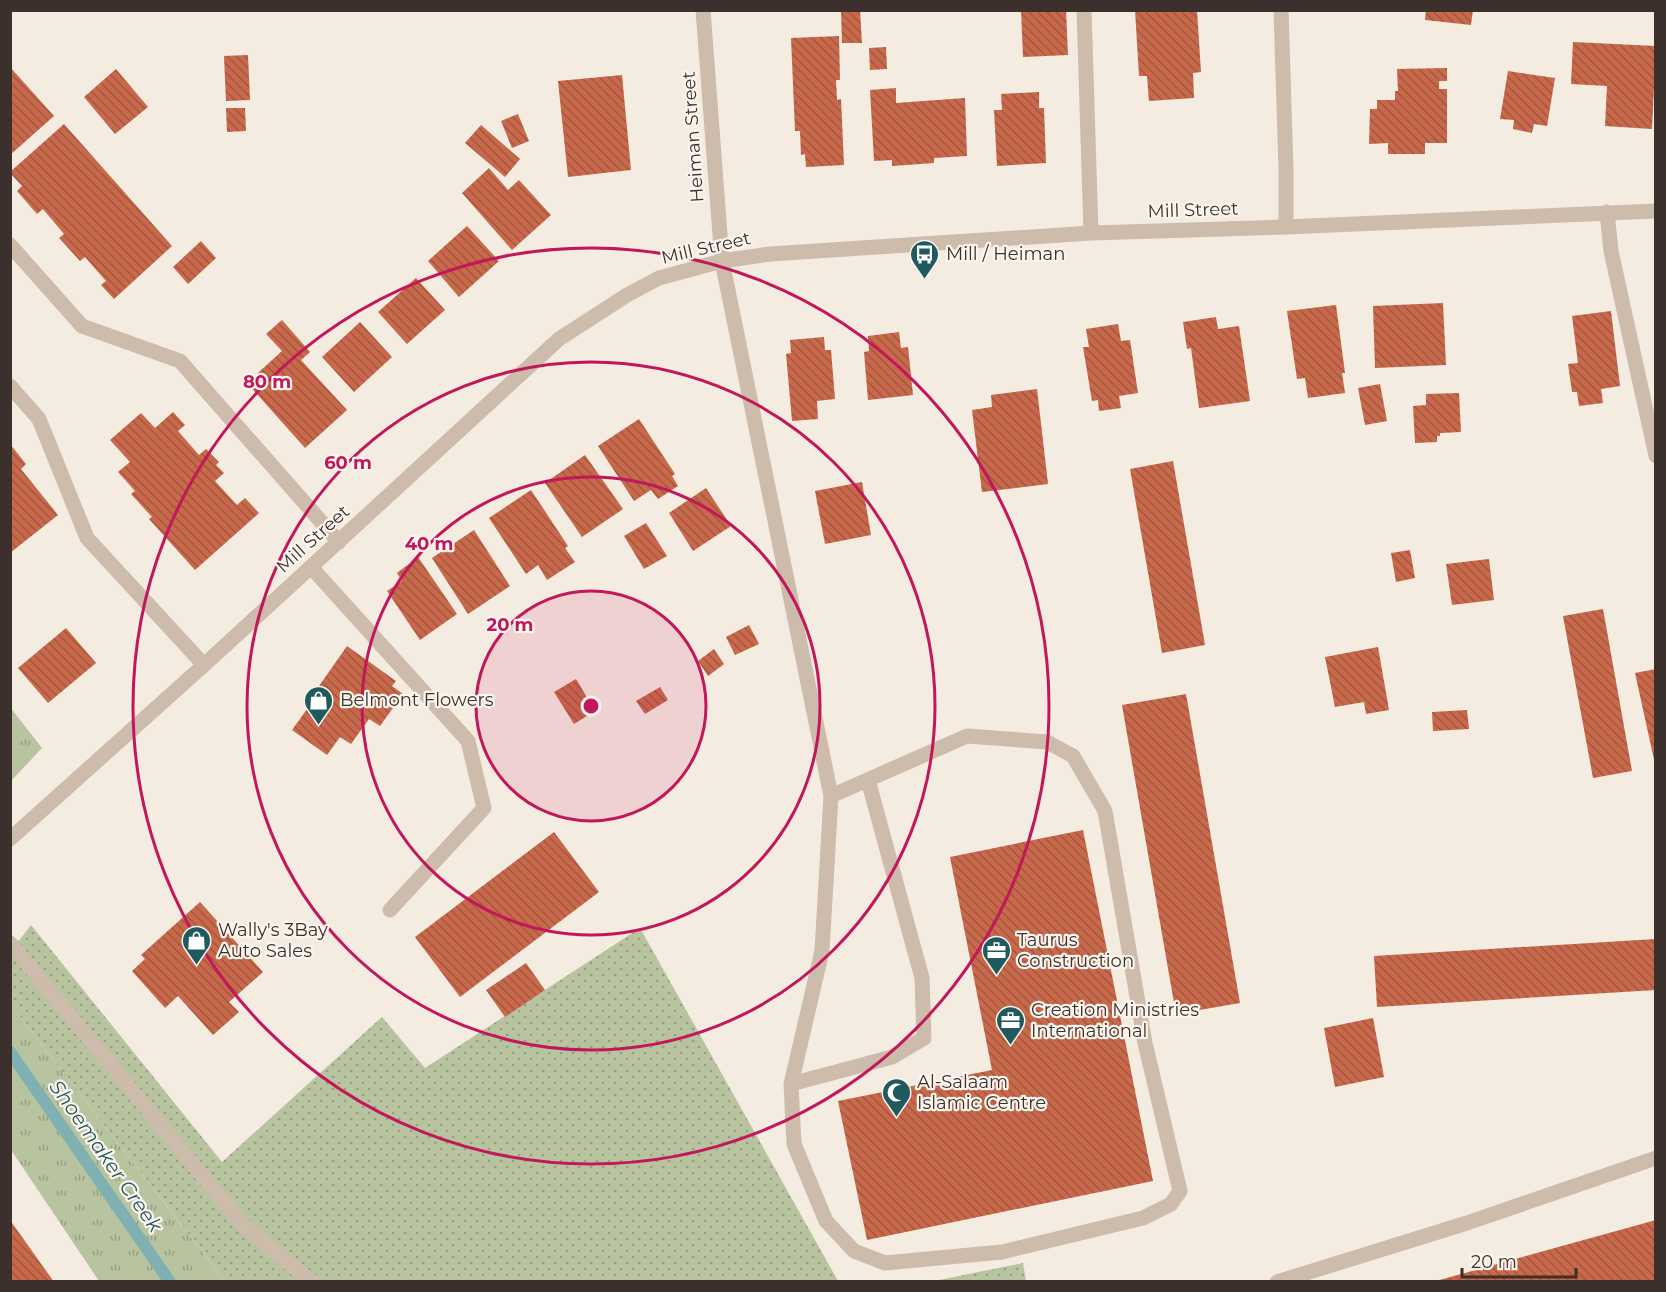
<svg xmlns="http://www.w3.org/2000/svg" width="1666" height="1292" font-family="Montserrat,sans-serif">
<style>
.grass{fill:url(#grass-dots)}
.park{fill:url(#park-tufts)}
.lines{fill:none;stroke-linecap:round;stroke-linejoin:round}
.stream{stroke:#7fb0b2;stroke-width:12}
.building{fill:url(#building-back-hatch)}
.minor{stroke:#cdbbac;stroke-width:15}
.ring{fill:none;stroke:#c2185b;stroke-width:3}
.labels{text-anchor:middle;stroke-width:4.5;stroke-linejoin:round;paint-order:stroke}
.street-label{font-size:18px;fill:#3b302b;stroke:#fbf5ee}
.poi-label{font-size:18px;fill:#3b302b;stroke:#fbf5ee;text-anchor:start}
.water-label{font-size:20px;font-style:italic;fill:#1f5a5e;stroke:#fbf5ee}
.centre{fill:#c2185b;stroke:#fbf5ee;stroke-width:3}
.ring-label{font-size:18px;text-anchor:middle;font-weight:bold;fill:#c2185b;stroke:#fbf5ee;stroke-width:4.5;stroke-linejoin:round;paint-order:stroke}
</style>
<defs>
<pattern id="grass-dots" width="8" height="8" patternUnits="userSpaceOnUse" patternTransform="scale(1.5)"><rect width="8" height="8" fill="#b8c4a0"/><path d="M2 2h.1M6 6h.1" fill="none" stroke="#97a083" stroke-width="1.8" stroke-linecap="round"/></pattern>
<pattern id="park-tufts" width="24" height="20" patternUnits="userSpaceOnUse" patternTransform="scale(1.5)"><rect width="24" height="20" fill="#b8c4a0"/><path d="M3 7l-1-3M5 7V3M7 7l1-3M15 17l-1-3M17 17v-4M19 17l1-3" fill="none" stroke="#97a083"/></pattern>
<pattern id="building-back-hatch" width="6" height="6" patternUnits="userSpaceOnUse" patternTransform="scale(1.5)"><rect width="6" height="6" fill="#c8694b"/><path d="M-1 5l2 2M0 0l6 6M5-1l2 2" fill="none" stroke="#a4573f"/></pattern>
</defs>
<rect width="100%" height="100%" fill="#f4ebe1"/>
<path class="grass" d="M31,925L222,1162L382,1017L425,1068L640,928L838,1281H225L11,1005V951Z
M1023,1263L1026,1281H934Z"/>
<path class="park" d="M10,707L42,748L11,781H10Z
M11,1005L207,1258L225,1281H99L11,1150Z"/>
<g class="lines">
<path class="stream" d="M10,1052L170,1282"/>
</g>
<path class="building" d="M841,10H860L862,43H842Z
M1021,10H1066L1068,55L1023,57Z
M1135,10H1197L1201,72L1193,73L1194,98L1149,101L1147,76H1139Z
M1426,10H1473L1471,25L1425,20Z
M839,36L840,80H836L837,100L841,99L844,165L806,167L805,154L801,155L800,131H795L791,38Z
M1573,42L1656,46L1652,129L1605,126L1607,86L1571,84Z
M886,47L887,69L870,70L869,48Z
M248,55L250,100L226,101L224,56Z
M10,67L54,116L10,155Z
M1447,68V81H1439V89H1447V143H1425V154H1388V143L1369,144L1370,109H1377V100H1395V91H1398L1397,69Z
M116,69L148,107L115,134L84,97Z
M1508,71L1555,78L1547,126L1534,124L1532,133L1513,129L1514,120L1500,119Z
M622,75L631,170L568,177L558,81Z
M896,88V103L965,98L967,156L934,158V163L892,166V160L874,161L870,90Z
M1039,92V108H1044L1046,163L997,166L994,110H1002L1001,94Z
M226,108H245L246,131L227,132Z
M518,114L529,141L512,148L501,121Z
M64,124L172,246L114,299L101,285L106,281L85,257L80,261L59,238L64,234L43,209L37,214L17,191L22,186L10,173V172Z
M481,125L520,159L505,177L465,143Z
M489,168L508,190L519,180L551,215L512,250L462,193Z
M467,226L499,261L459,297L428,261Z
M201,241L216,258L188,284L173,267Z
M416,278L445,310L407,344L378,312Z
M1443,303L1446,365L1375,368L1373,306Z
M1336,305L1345,373H1342L1345,393L1308,398L1305,378L1297,379L1287,311Z
M1611,311L1620,386L1601,389L1603,403L1579,406L1577,392H1572L1568,364L1578,363L1572,316Z
M1216,317L1218,329L1239,326L1250,401L1199,408L1191,348L1187,349L1183,322Z
M282,320L310,352L301,360L347,410L305,448L247,383L282,351L266,334Z
M360,322L392,357L354,392L322,357Z
M1118,324L1121,341L1130,340L1138,393L1119,396L1121,408L1099,411L1098,400L1092,401L1083,347H1089L1086,329Z
M899,332L901,348L908,347L913,395L868,400L864,352L869,351L868,336Z
M824,337L825,350H831L835,399L817,401L818,419L792,421L786,354L791,353L790,340Z
M1380,384L1387,421L1365,425L1358,388Z
M1037,389L1048,484L982,492L972,410L992,407L991,395Z
M1459,393L1461,432L1440,433V436H1437V442L1415,443L1413,406L1426,405V394Z
M173,412L185,425L178,431L199,455L206,449L219,462L216,465L224,473L215,481L237,505L245,498L259,513L195,570L149,519L152,517L131,494L135,491L118,472L130,462L110,440L141,413L155,428Z
M639,419L675,474L672,476L678,486L658,499L651,490L634,501L598,446Z
M10,444L26,464L21,469L58,515L10,553Z
M585,455L623,509L582,537L545,483Z
M1173,461L1205,645L1162,653L1130,469Z
M862,482L871,535L825,544L815,491Z
M706,488L731,526L693,551L669,513Z
M531,490L568,546L565,548L575,562L547,580L538,565L526,574L489,518Z
M646,523L667,556L644,569L624,536Z
M474,530L510,586L468,614L432,558Z
M1410,550L1415,578L1396,582L1391,553Z
M418,557L457,614L420,640L387,591L402,581L397,573Z
M1489,559L1494,600L1452,605L1446,564Z
M1603,609L1632,771L1593,778L1563,616Z
M749,625L759,644L735,655L726,637Z
M66,628L96,663L48,703L18,668Z
M347,646L396,681L392,686L403,694L380,726L369,719L351,744L340,737L327,755L292,730L315,698L312,696Z
M1378,647L1389,710L1366,714L1364,702L1335,707L1325,657Z
M714,649L724,664L708,676L698,661Z
M1656,669V764H1655L1635,673Z
M576,679L595,711L574,724L554,692Z
M660,687L668,700L645,714L636,701Z
M1186,694L1240,1003L1176,1014L1122,705Z
M1467,710L1469,729L1433,731L1432,712Z
M1083,830L1153,1181L867,1240L838,1101L992,1070L950,857Z
M554,832L599,892L460,997L415,937Z
M200,902L263,972L229,1002L239,1012L213,1035L178,996L165,1008L132,971L145,959L141,955Z
M1656,939V990L1377,1007L1374,956Z
M526,963L545,990L505,1017L486,990Z
M1373,1018L1384,1077L1335,1087L1324,1028Z
M10,1220L54,1282H10Z
M1656,1220V1282H1436V1281Z"/>
<g class="lines">
<path class="minor" d="M703,10L722,261L831,796L822,951L791,1084L794,1144L826,1221L854,1251L885,1263L1002,1252L1143,1218L1171,1204L1180,1191L1145,1043L1105,811L1073,756L1047,742L967,736L831,796
M1084,10L1091,233
M1281,10L1286,171V227
M1607,212L1611,251L1656,456
M10,245L82,326L180,361L339,542
M10,386L39,419L87,538L204,665
M311,567L468,741L484,808L390,910
M10,839L204,665L559,339L627,295L659,278L722,261L770,254L1091,233L1286,227L1656,211
M10,943L244,1226L312,1282
M791,1084L892,1057L924,1038L922,978L868,780
M1277,1282L1467,1223L1656,1158"/>
</g>
<circle cx="591" cy="706" r="115" fill="#c2185b" fill-opacity=".12"/>
<g class="ring">
<circle cx="591" cy="706" r="115"/>
<circle cx="591" cy="706" r="229"/>
<circle cx="591" cy="706" r="344"/>
<circle cx="591" cy="706" r="458"/>
</g>
<defs>
<symbol id="bus-pin" viewBox="-11 -11 22 30"><path d="M0 17L-7.5 6A9.5 9.5 0 1 1 7.5 6Z" fill="#1f5a5e" stroke="#fbf5ee"/><path d="M-5-6H5V4H4V6H2V4H-2V6H-4V4H-5ZM-3.5-4V0h7V-4ZM-3.5 1.2v1.5H-2V1.2ZM2 1.2v1.5H3.5V1.2Z" fill="#fff"/></symbol>
<symbol id="shop-pin" viewBox="-11 -11 22 30"><path d="M0 17L-7.5 6A9.5 9.5 0 1 1 7.5 6Z" fill="#1f5a5e" stroke="#fbf5ee"/><path d="M-5-2.5h2.3a2.7 3.5 0 0 1 5.4 0H5L5.5 6h-11ZM-1.5-2.5h3a1.5 2.3 0 0 0-3 0Z" fill="#fff"/></symbol>
<symbol id="office-pin" viewBox="-11 -11 22 30"><path d="M0 17L-7.5 6A9.5 9.5 0 1 1 7.5 6Z" fill="#1f5a5e" stroke="#fbf5ee"/><path d="M-6-3h4V-5.5h4V-3h4V5H-6ZM-1-4.5V-3h2v-1.5ZM-6 0V1H6V0Z" fill="#fff"/></symbol>
<symbol id="mosque-pin" viewBox="-11 -11 22 30"><path d="M0 17L-7.5 6A9.5 9.5 0 1 1 7.5 6Z" fill="#1f5a5e" stroke="#fbf5ee"/><path d="M3.5-4.9A6 6 0 1 0 3.5 4.9A5 5 0 1 1 3.5-4.9Z" fill="#fff"/></symbol>
</defs>
<g fill-rule="evenodd">
<use href="#bus-pin" x="908" y="238" width="33" height="45"/>
<use href="#shop-pin" x="302" y="684" width="33" height="45"/>
<use href="#shop-pin" x="180" y="924" width="33" height="45"/>
<use href="#office-pin" x="980" y="934" width="33" height="45"/>
<use href="#office-pin" x="994" y="1004" width="33" height="45"/>
<use href="#mosque-pin" x="880" y="1076" width="33" height="45"/>
</g>
<g class="labels">
<g class="street-label">
<text transform="translate(693 137) rotate(-94)" y="6">Heiman Street</text>
<text transform="translate(1193 210) rotate(-2)" y="6">Mill Street</text>
<text transform="translate(706 248) rotate(-13)" y="6">Mill Street</text>
<text transform="translate(313 539) rotate(-42)" y="6">Mill Street</text>
</g>
<g class="poi-label">
<text x="946" y="260">Mill / Heiman</text>
<text x="340" y="706">Belmont Flowers</text>
<text x="218" y="936">Wally's 3Bay<tspan x="218" dy="21">Auto Sales</tspan></text>
<text x="1017" y="946">Taurus<tspan x="1017" dy="21">Construction</tspan></text>
<text x="1031" y="1016">Creation Ministries<tspan x="1031" dy="21">International</tspan></text>
<text x="917" y="1088">Al-Salaam<tspan x="917" dy="21">Islamic Centre</tspan></text>
</g>
<g class="water-label">
<text transform="translate(106 1156) rotate(55)" y="7">Shoemaker Creek</text>
</g>
</g>
<circle cx="591" cy="706" r="9" class="centre"/>
<g class="ring-label">
<text x="267" y="388">80 m</text>
<text x="348" y="469">60 m</text>
<text x="429" y="550">40 m</text>
<text x="510" y="631">20 m</text>
</g>
<rect width="1666" height="1292" fill="none" stroke="#3b302b" stroke-width="24"/>
<path d="M1462 1268v9h114v-9" fill="none" stroke="#3b302b" stroke-width="3"/>
<text x="1471" y="1268" font-size="18" fill="#3b302b" stroke="#fbf5ee" stroke-width="4.5" paint-order="stroke">20 m</text>
</svg>
